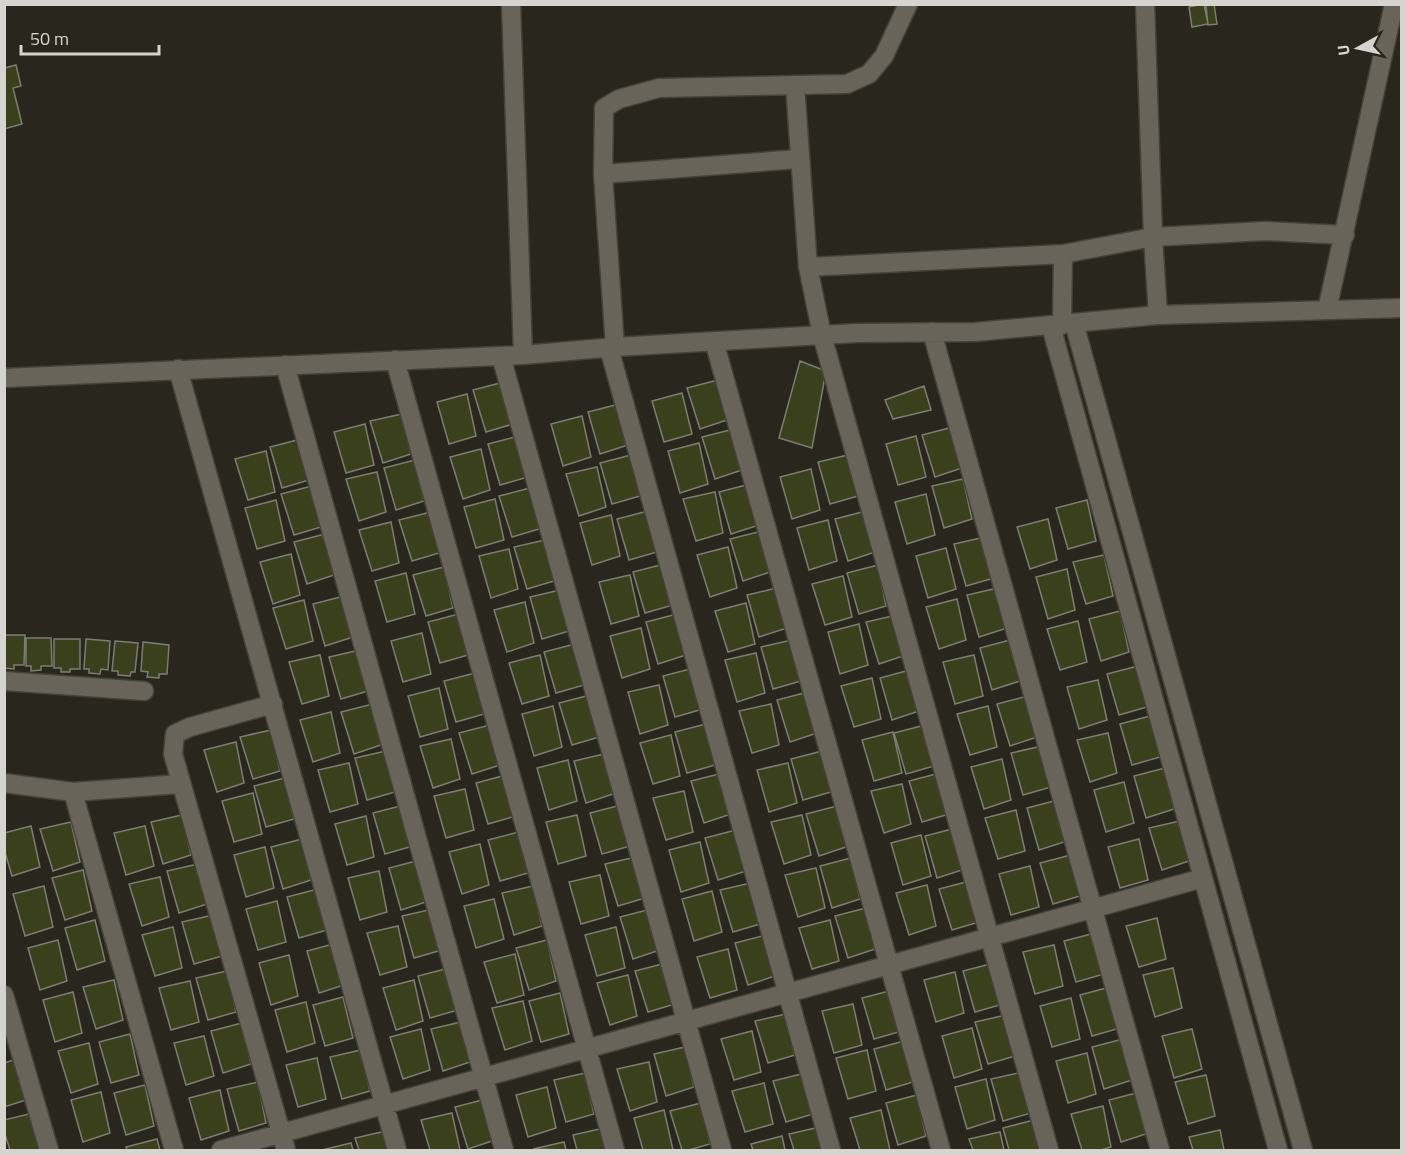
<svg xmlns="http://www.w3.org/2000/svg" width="1406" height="1155" font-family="'Titillium Web',sans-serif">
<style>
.building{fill:#3b401c;stroke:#7b7d72;stroke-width:1.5}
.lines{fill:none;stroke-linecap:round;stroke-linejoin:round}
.minor-casing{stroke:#45423b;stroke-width:21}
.minor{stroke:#69645a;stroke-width:18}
</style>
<rect width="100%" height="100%" fill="#29261d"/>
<path class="building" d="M1204,4L1208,24L1192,27L1189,7Z
M1214,4L1217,24L1208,25L1206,5Z
M16,65L21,86L13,88L22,124L4,129V68Z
M800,361L826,371L812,448L779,438Z
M718,380L727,420L700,429L687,388Z
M504,382L513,424L486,432L473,390Z
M924,386L931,410L893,419L885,400Z
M682,393L692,434L664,442L652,401Z
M467,394L476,436L449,444L437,402Z
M619,404L628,445L600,454L588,412Z
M402,414L411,454L383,463L370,421Z
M582,416L591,457L563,466L551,424Z
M365,424L374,465L346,473L334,432Z
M953,427L962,468L935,477L922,435Z
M734,429L742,470L715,479L702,437Z
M519,436L528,477L500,485L488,444Z
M916,436L926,477L898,485L886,444Z
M301,439L309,480L282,488L270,447Z
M699,443L708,484L680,493L668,451Z
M481,449L490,490L463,499L450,457Z
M266,451L275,492L248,500L235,459Z
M631,455L640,496L612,504L600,463Z
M848,455L858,496L830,504L818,462Z
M415,460L424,501L396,510L384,468Z
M597,467L606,507L579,516L566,474Z
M811,469L820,510L792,519L780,477Z
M377,472L386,512L359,521L346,479Z
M963,479L972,519L944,528L932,486Z
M750,484L759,525L731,534L719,492Z
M312,486L321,527L294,535L281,494Z
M530,488L539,529L512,537L499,496Z
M715,492L723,533L696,541L683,499Z
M926,494L935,535L907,544L895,502Z
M495,499L504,540L476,548L464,507Z
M276,500L285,541L257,549L245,508Z
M1087,500L1096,541L1068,549L1056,508Z
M648,511L657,552L629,560L617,519Z
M866,511L875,552L848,561L835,519Z
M431,512L439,553L412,561L399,520Z
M611,515L620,556L592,565L580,523Z
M1048,519L1057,560L1030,569L1017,527Z
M828,520L837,561L809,570L797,528Z
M391,522L399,563L372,571L359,530Z
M762,531L770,572L743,581L730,539Z
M325,534L334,575L307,584L294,542Z
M985,537L994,578L966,586L954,544Z
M545,540L554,581L527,589L514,547Z
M728,547L737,588L710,597L697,555Z
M946,548L956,589L928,598L916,556Z
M509,549L518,589L491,598L479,556Z
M291,554L300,595L273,604L260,562Z
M1104,555L1113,596L1086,604L1073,562Z
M664,564L673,605L645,613L633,572Z
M878,565L886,606L859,614L847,573Z
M444,567L453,608L426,616L413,575Z
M1067,569L1075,610L1048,619L1036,577Z
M406,573L415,614L387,622L375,581Z
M630,575L639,616L611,624L599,582Z
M843,576L852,617L825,625L812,584Z
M777,588L787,628L759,637L747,595Z
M998,588L1007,628L979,637L967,595Z
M560,590L569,631L542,639L530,597Z
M344,596L353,637L325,646L313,604Z
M957,599L966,640L939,649L926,607Z
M304,600L313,641L286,649L273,608Z
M525,602L534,643L507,652L494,610Z
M746,603L755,644L728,652L715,611Z
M1120,611L1129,652L1101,661L1089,619Z
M459,614L468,655L440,663L428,622Z
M677,614L686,655L658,664L646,622Z
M897,615L906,655L879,664L866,622Z
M1078,621L1087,662L1060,670L1047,629Z
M859,624L868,665L840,674L828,632Z
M641,628L650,669L622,678L610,636Z
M422,633L431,674L403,682L391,641Z
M4,635H25L24,665H14V669L4,668Z
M26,638H51L52,666H41V670L31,671V666H26Z
M54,639H80V669H70V672H61V668H54Z
M86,639L110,641L108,670L101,669L100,674L89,673V669H84Z
M792,640L801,681L773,689L761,647Z
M1010,640L1020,681L992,690L980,648Z
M115,641L138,643L135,672H131L130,676L118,675V671H112Z
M143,642L169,645L167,674H159V678L147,677L148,672L141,671Z
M575,644L584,685L556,693L544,652Z
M360,650L368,691L341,699L329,657Z
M756,653L765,693L737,702L725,660Z
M320,655L329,696L302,704L289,662Z
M540,655L549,696L522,704L509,663Z
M974,655L983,696L955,704L943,662Z
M1138,666L1147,707L1119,715L1107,674Z
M694,668L703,709L675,717L663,676Z
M910,670L919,711L892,720L880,678Z
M475,673L484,714L456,722L444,681Z
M872,678L881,719L854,727L841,686Z
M1098,680L1107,720L1079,729L1067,687Z
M659,685L668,725L640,734L628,692Z
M439,688L448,729L420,737L408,696Z
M808,692L817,733L790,742L777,700Z
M590,695L599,737L572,745L559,703Z
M1028,696L1037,737L1010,746L997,704Z
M373,704L381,745L354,754L341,712Z
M771,704L779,745L752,753L739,711Z
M553,706L562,747L534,756L522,714Z
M988,706L997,747L970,755L957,714Z
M331,712L340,753L313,762L300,720Z
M1150,716L1160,757L1132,765L1120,724Z
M706,724L715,765L687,773L675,732Z
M490,725L500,765L472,774L459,733Z
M925,725L934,766L906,774L894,733Z
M271,730L280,771L253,779L240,737Z
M893,732L902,773L874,781L862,740Z
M1108,733L1117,773L1090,782L1077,740Z
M671,735L680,776L653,784L640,743Z
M451,739L460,779L433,788L420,746Z
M236,742L244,783L217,792L204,750Z
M1042,746L1051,787L1023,795L1011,753Z
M386,751L395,792L367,800L355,758Z
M822,751L831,792L803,800L791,759Z
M604,754L613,794L586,803L574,761Z
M1002,759L1011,800L984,809L971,767Z
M568,760L577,801L549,810L537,768Z
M349,763L358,804L330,812L318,770Z
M788,763L797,803L769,812L757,770Z
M1165,768L1174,809L1146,818L1134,776Z
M723,773L731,814L704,823L691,781Z
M940,773L949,814L922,822L909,781Z
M506,775L516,816L488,824L476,783Z
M285,778L294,819L266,827L254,786Z
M1124,782L1134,823L1106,832L1094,790Z
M902,784L911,824L884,833L871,791Z
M465,789L474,830L446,838L434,796Z
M684,791L693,832L666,840L653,798Z
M253,793L262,834L234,842L222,801Z
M1058,800L1067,841L1039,850L1027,808Z
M404,805L413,846L385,854L373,813Z
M621,805L630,846L602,854L590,813Z
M837,806L846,847L819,856L806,814Z
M1016,810L1025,851L998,859L985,818Z
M182,815L191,855L163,864L151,822Z
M577,815L586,856L558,864L546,822Z
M802,815L811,855L784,864L771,822Z
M366,816L374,857L347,865L335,824Z
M1180,821L1189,861L1162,870L1149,828Z
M71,822L80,862L53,871L40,829Z
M31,826L40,867L12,876L4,849V833Z
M145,826L154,866L126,875L114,833Z
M956,828L965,869L937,878L925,836Z
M736,830L746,871L718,880L705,838Z
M519,832L528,873L500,881L488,840Z
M921,835L931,876L903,885L891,843Z
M302,839L311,880L283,889L271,847Z
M1139,839L1148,880L1120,888L1108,847Z
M700,842L709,883L681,892L669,850Z
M480,844L489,885L462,894L449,852Z
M265,847L274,888L246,897L234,855Z
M1071,855L1080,896L1053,904L1040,863Z
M636,857L645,898L618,906L605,864Z
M851,858L860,899L832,908L820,866Z
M420,860L429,901L401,910L389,868Z
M198,864L207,904L179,913L167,871Z
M1030,866L1039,907L1011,915L999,874Z
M816,868L825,908L798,917L785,875Z
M83,870L92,911L65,920L52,878Z
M379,871L387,912L360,920L348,878Z
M600,875L609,916L581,924L569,882Z
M160,877L169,917L142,926L129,884Z
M970,881L979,922L952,930L939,889Z
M751,883L760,924L733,932L720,890Z
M927,885L936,926L909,935L896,893Z
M44,886L53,927L25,936L13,894Z
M533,886L542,926L514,935L502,893Z
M318,889L327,930L299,938L287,897Z
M712,891L722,932L694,941L682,899Z
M494,899L504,939L476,948L464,906Z
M277,901L286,942L258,950L246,909Z
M866,908L875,949L848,958L835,916Z
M433,909L442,950L414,958L402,916Z
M651,909L660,950L633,959L620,917Z
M213,915L222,956L194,964L182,922Z
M1157,918L1166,959L1139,967L1126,926Z
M95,920L105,961L77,970L65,928Z
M830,920L839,961L812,969L799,928Z
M398,926L407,967L380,975L367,933Z
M173,927L182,968L155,976L142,935Z
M616,927L625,968L597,976L585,935Z
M1095,933L1104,974L1076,982L1064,941Z
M766,935L775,976L748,985L735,943Z
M58,940L67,981L40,990L28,948Z
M547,940L556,981L529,990L516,948Z
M337,943L347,984L319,993L307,951Z
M1054,945L1063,986L1035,994L1023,952Z
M728,949L737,990L710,998L697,957Z
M515,954L524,995L497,1003L484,962Z
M289,955L298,996L271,1005L259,963Z
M666,963L675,1004L648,1012L635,971Z
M994,963L1003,1004L975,1012L963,971Z
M449,968L458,1010L430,1018L418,976Z
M1173,968L1182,1008L1155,1017L1143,975Z
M227,971L236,1012L208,1020L196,978Z
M955,972L964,1013L936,1022L924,980Z
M628,975L637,1016L610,1025L597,983Z
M114,980L123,1020L96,1029L83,987Z
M414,980L423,1021L396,1030L383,988Z
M190,981L199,1022L171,1030L159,988Z
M1110,987L1120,1028L1092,1036L1080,995Z
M893,990L902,1031L874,1039L862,998Z
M73,992L82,1033L55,1042L43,1000Z
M560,993L569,1034L541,1042L529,1001Z
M343,997L353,1038L325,1046L313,1005Z
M1071,998L1080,1039L1052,1047L1040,1006Z
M523,1001L532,1041L505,1050L492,1008Z
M306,1002L315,1043L287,1052L275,1010Z
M853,1004L862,1045L834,1053L822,1011Z
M786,1014L795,1055L768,1063L755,1021Z
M1006,1015L1015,1056L988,1064L975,1022Z
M461,1022L470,1062L443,1071L431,1029Z
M242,1023L251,1064L223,1073L211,1031Z
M972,1028L982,1069L954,1078L942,1036Z
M421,1029L430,1070L403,1079L390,1037Z
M1192,1029L1202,1069L1174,1078L1162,1036Z
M752,1031L761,1072L734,1080L721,1039Z
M130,1034L139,1075L111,1083L99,1042Z
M204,1036L214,1076L186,1085L174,1043Z
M1123,1039L1132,1080L1104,1089L1092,1047Z
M904,1041L913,1082L886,1090L874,1049Z
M89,1043L98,1084L71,1093L58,1051Z
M685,1047L694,1087L666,1096L654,1054Z
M361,1050L370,1091L342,1099L330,1057Z
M867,1050L876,1091L848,1099L836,1058Z
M1087,1053L1096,1094L1068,1103L1056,1061Z
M317,1058L326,1099L298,1107L286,1065Z
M17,1059L26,1100L4,1107V1063Z
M649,1062L657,1102L630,1111L617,1069Z
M1022,1072L1031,1113L1003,1121L991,1079Z
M585,1073L594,1114L566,1122L554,1080Z
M805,1073L813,1114L786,1122L773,1081Z
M1206,1075L1215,1116L1188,1124L1175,1082Z
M986,1079L995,1120L967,1129L955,1087Z
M258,1082L266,1123L239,1131L227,1089Z
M764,1083L773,1124L745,1132L732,1091Z
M145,1085L154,1126L126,1135L114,1093Z
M547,1087L556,1128L528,1137L516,1095Z
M220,1090L229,1131L201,1140L189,1098Z
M101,1092L110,1133L83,1142L71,1100Z
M1140,1092L1149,1133L1121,1142L1109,1100Z
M917,1095L926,1136L898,1145L886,1103Z
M486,1099L495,1140L468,1149L455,1107Z
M701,1103L710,1144L689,1150H682L670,1111Z
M1103,1106L1111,1147L1101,1150H1082L1071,1114Z
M664,1110L673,1150H643L634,1118Z
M881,1110L890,1150H860L850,1118Z
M33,1113L41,1150H10L4,1131V1120Z
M452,1113L460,1150H430L421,1120Z
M1034,1120L1040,1150H1009L1003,1128Z
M820,1127L825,1150H794L789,1134Z
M604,1128L609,1150H577L573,1135Z
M1220,1130L1224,1150H1193L1189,1137Z
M386,1131L390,1150H359L355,1138Z
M1000,1132L1004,1150H973L969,1139Z
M782,1136L785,1150H753L751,1144Z
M157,1139L160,1150H127L126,1147Z
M564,1142L566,1150L533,1149Z
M351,1143L353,1150H322Z"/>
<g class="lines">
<defs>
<path id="minor" d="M511,4L523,355
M1145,4L1153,237L1158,315
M795,85L808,267
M603,174L799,159
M1327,310L1394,4
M1074,323L1303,1150
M1062,325L1063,254
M1051,326L1278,1150
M932,332L1160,1150
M714,341L941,1150
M615,347L603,174L604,108L619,99L659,88L847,84L869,74L884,56L908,4
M609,348L831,1150
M501,356L722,1150
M395,360L615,1150
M285,365L504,1150
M178,369L397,1150
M4,378L523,355L615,347L857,333L975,332L1158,315L1402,308
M4,681L144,691
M273,704L190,727L175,734L173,754L286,1150
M4,783L73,792L180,784
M73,792L174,1150
M4,995L49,1150
M221,1150L1203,878
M1049,1150L822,335L808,267L1063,254L1153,237L1265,231L1345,235"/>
</defs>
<use href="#minor" class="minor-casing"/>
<use href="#minor" class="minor"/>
</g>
<rect width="1406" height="1155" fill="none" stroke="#d6d4ce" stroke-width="12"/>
<g transform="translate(1358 48) rotate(262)" stroke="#29261d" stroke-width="4.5" paint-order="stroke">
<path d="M0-4.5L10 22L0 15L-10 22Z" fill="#d6d4ce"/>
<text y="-9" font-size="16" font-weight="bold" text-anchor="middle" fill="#d6d4ce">U</text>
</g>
<path d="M21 45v9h138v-9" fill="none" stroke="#d6d4ce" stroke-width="3"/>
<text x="30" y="45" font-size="18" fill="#d6d4ce" stroke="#29261d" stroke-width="4.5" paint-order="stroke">50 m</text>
</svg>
